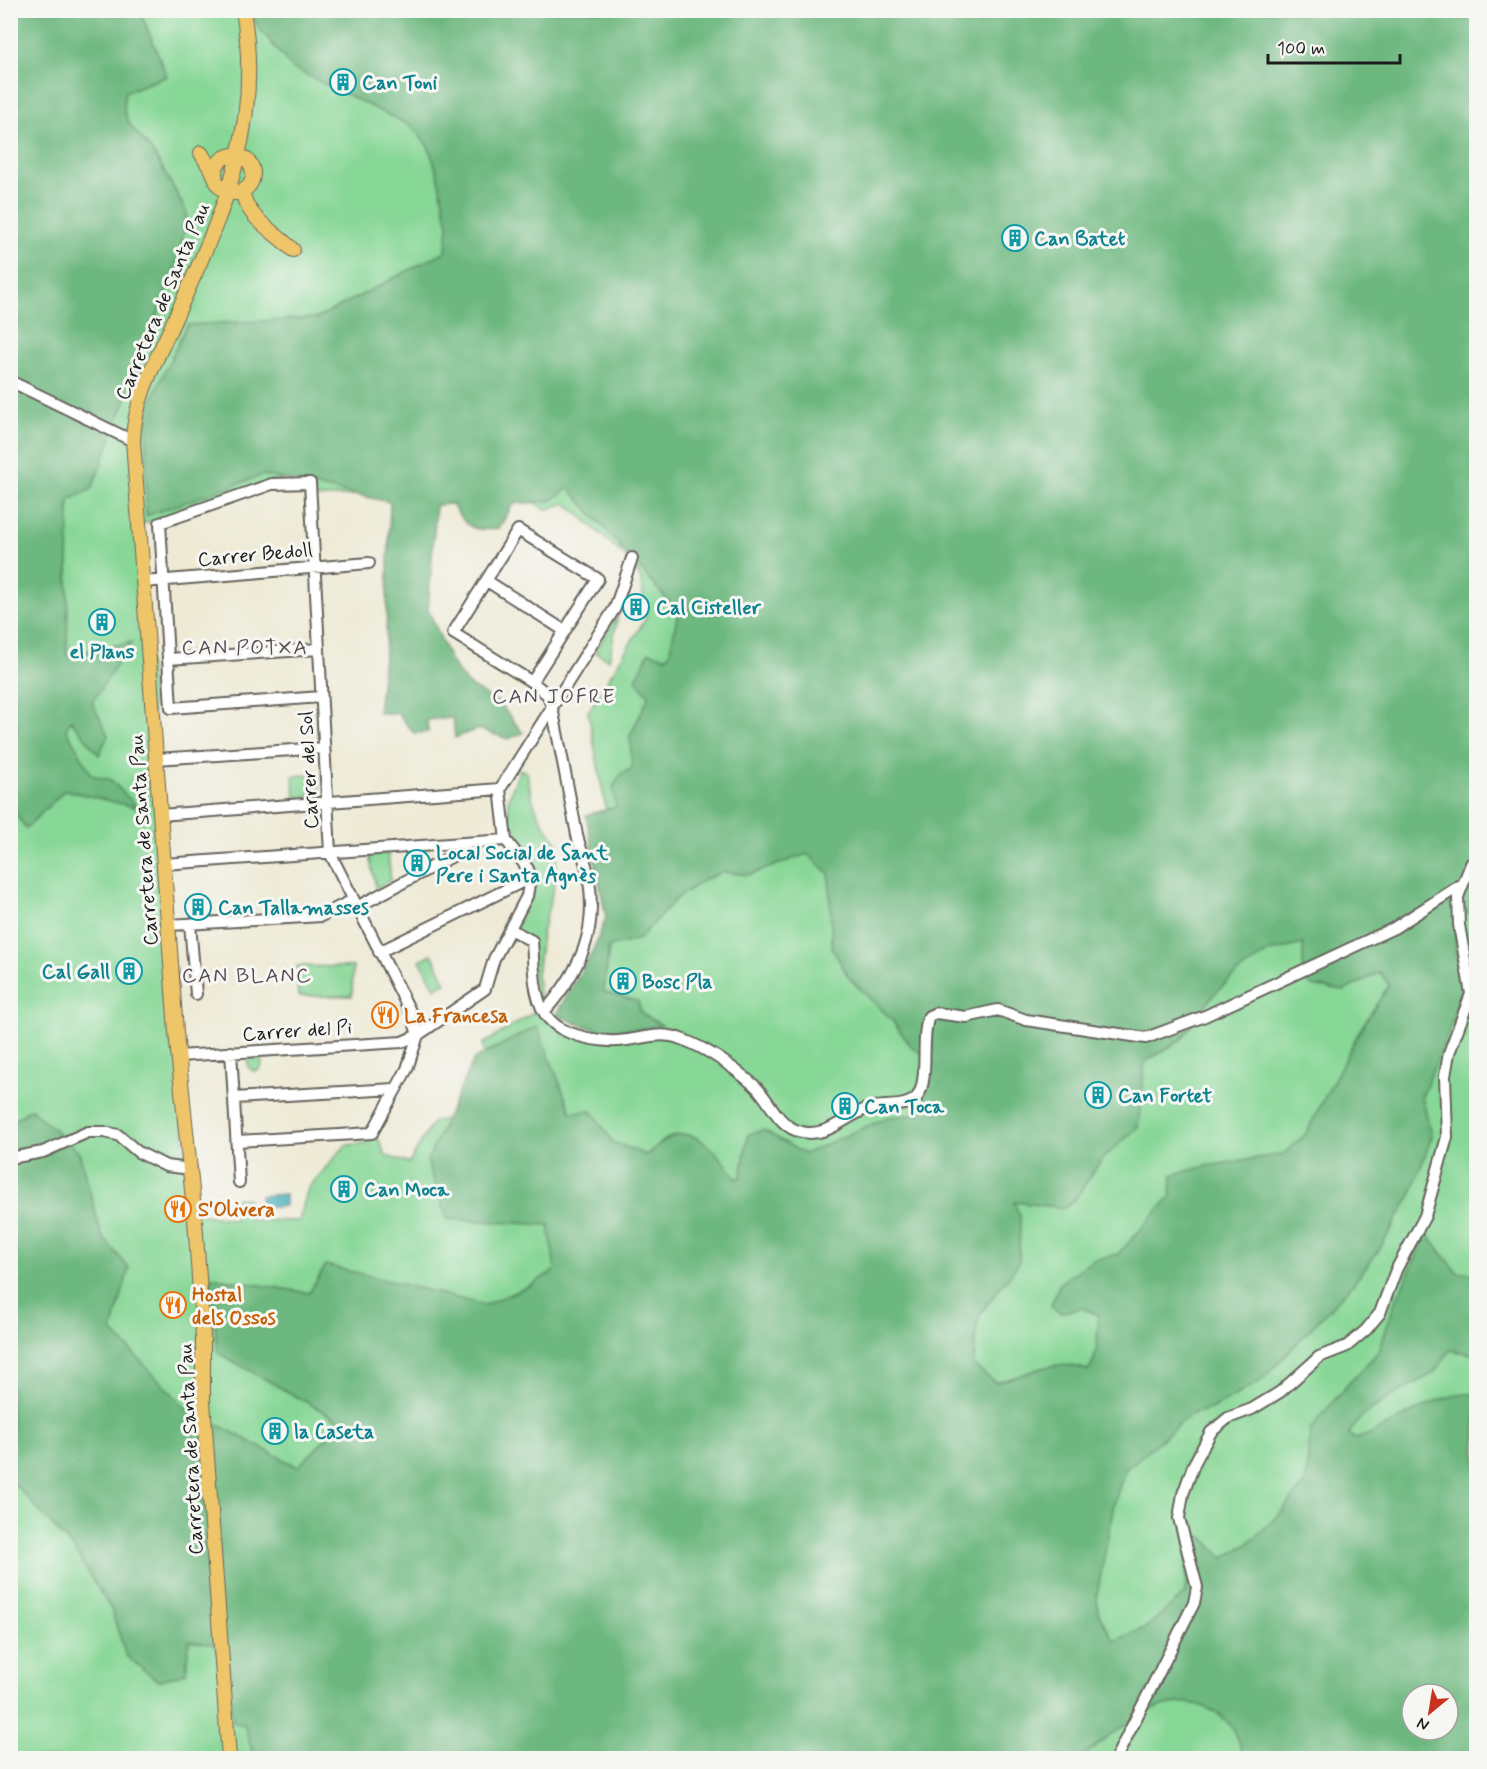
<svg xmlns="http://www.w3.org/2000/svg" width="1487" height="1769" font-family="Mynerve,sans-serif">
<style>
.green{fill:#87d796;stroke:#527a59;stroke-width:1.5;fill-rule:evenodd}
.forest{fill:#6db87f;stroke:#446a4e;stroke-width:1.5;fill-rule:evenodd}
.water{fill:#40afbc;stroke:#2e666c;stroke-width:1.5}
.lines{fill:none;stroke-linecap:round;stroke-linejoin:round}
.minor-casing{stroke:#66645d;stroke-width:14}
.major-casing{stroke:#66645d;stroke-width:16}
.minor{stroke:#fff;stroke-width:10}
.major{stroke:#eec569;stroke-width:14}
.labels{text-anchor:middle;stroke-width:6;stroke-linejoin:round;paint-order:stroke}
.culture-label{font-size:20px;font-weight:bold;fill:#0d838f;stroke:#f6f6f2;text-anchor:start}
.street-label{font-size:20px;fill:#1c1c1c;stroke:#f6f6f2}
.food-label{font-size:20px;font-weight:bold;fill:#c56008;stroke:#f6f6f2;text-anchor:start}
.neighbourhood-label{font-size:21px;letter-spacing:1.5px;fill:#584a55;stroke:#f6f6f2}
</style>
<rect width="100%" height="100%" fill="#f6f6f2"/>
<filter id="ink" filterUnits="userSpaceOnUse"><feTurbulence type="fractalNoise" baseFrequency=".0167" numOctaves="2"/><feDisplacementMap in="SourceGraphic" scale="12" xChannelSelector="R" yChannelSelector="G"/><feConvolveMatrix kernelMatrix="1 2 1 2 8 2 1 2 1" color-interpolation-filters="sRGB"/></filter>
<filter id="wash" filterUnits="userSpaceOnUse"><feTurbulence type="fractalNoise" baseFrequency=".008" numOctaves="4" result="noise"/><feDisplacementMap in="SourceGraphic" scale="24" xChannelSelector="R" yChannelSelector="G"/><feGaussianBlur stdDeviation="1.35" result="paint"/><feColorMatrix in="noise" values="0 0 0 0 0 0 0 0 0 0 0 0 0 0 0 0 0 1.4 0 .05"/><feComposite in="paint" operator="in"/></filter>
<g filter="url(#wash)">
<rect width="100%" height="100%" fill="#eeead6"/>
<path class="green" d="M11,11H1476V1758H11ZM313,478L314,498L507,485L546,510L566,503L629,560L641,579L646,618L588,712L611,836L598,1037L558,1025L540,996L537,976L542,933L555,883L558,843C538,820 532,804 527,773L520,769L508,800L510,830L535,867L537,885L507,945L513,940H520L528,946L538,1010L483,1044L490,1111L433,1122L409,1163L386,1156L377,1136L371,1137L367,1143L346,1145L308,1188L299,1221L250,1220L248,1198H234L236,1219H232L190,1213L139,525L271,481ZM1412,1694H1448V1730H1412Z
M618,615L609,660L595,652Z
M319,774L320,796L295,797L293,776Z
M388,853L391,880L376,888L369,855Z
M432,954L446,983L435,988L420,960Z
M297,966L353,967L352,996H298Z
M248 1064a7 7 0 1 1 14 0a7 7 0 1 1-14 0Z"/>
<path class="forest" d="M11,11H140L167,76L125,92C119,126 140,132 155,156C167,175 177,194 187,213L180,255L92,489L69,500L67,655L132,642L92,702L108,735L99,755L71,720L66,729L92,775L111,780L138,808L65,790L26,828L11,808V761L18,725L10,704Z
M250,11H1476V916L1456,908L1455,946L1462,985L1451,1025L1422,1097L1432,1136L1412,1193L1379,1250L1354,1283L1261,1381L1213,1408L1190,1415L1125,1470L1114,1504L1097,1595L1098,1612L1114,1641L1145,1628L1185,1594L1188,1530L1204,1538L1223,1558L1246,1545L1279,1515L1306,1482L1310,1430L1340,1393L1379,1351L1394,1304L1427,1234L1458,1273H1476V1355L1450,1350L1434,1373L1390,1397L1361,1417L1348,1435L1356,1439C1395,1427 1435,1391 1476,1394V1758H1241C1242,1743 1235,1728 1223,1718C1173,1677 1122,1728 1081,1758H254L244,1724L234,1723L216,1645L189,1641L186,1673L158,1681L126,1656L111,1609L73,1548L11,1480V1122L31,1109L79,1152L102,1236L129,1268L112,1331L186,1408L298,1467L342,1422L218,1353L210,1277L309,1293L326,1265L485,1305L531,1285L555,1270L549,1225L447,1219L427,1161L474,1059L537,1026L571,1112L592,1111L613,1142L646,1155C653,1150 661,1141 669,1138C699,1123 722,1160 737,1179L741,1177L748,1134L764,1130L804,1154L888,1117L919,1114L933,1062L910,1045L892,1020L849,978L832,948L829,873L807,854L749,875L722,872L704,880L677,898L639,939L609,947L604,992L638,1001L641,1013L662,1025C617,1033 597,1035 556,1014L591,955L606,918L586,815L616,807L613,787L622,773L632,769L630,736L649,696L636,680L649,652L665,657L669,655L678,612L569,488L550,501L513,504L499,528C473,533 465,527 452,504L436,505L428,609L451,662L467,684L499,703L523,733L508,739L478,729L455,738L453,718L427,720L428,732L414,733L397,713H378L386,638L390,502L263,475L146,516L147,409L187,325L317,318L446,251L448,225L437,172L428,146L411,126L292,68L259,28ZM1303,944V978L1312,986L1344,991L1380,972L1389,985L1360,1030L1305,1135L1283,1154L1206,1166L1172,1175L1171,1196L1118,1254L1093,1260L1060,1283L1051,1305L1059,1313L1082,1308L1099,1315C1096,1334 1100,1355 1088,1370C1047,1356 1032,1376 995,1382L974,1366L976,1331L980,1314L1019,1263L1020,1216L1014,1202L1064,1208L1074,1201L1102,1159L1138,1127L1145,1062L1181,1040L1213,995L1237,973L1269,952ZM1412,1694H1448V1730H1412Z"/>
<path class="water" d="M285,1194V1206L261,1208L260,1196Z"/>
</g>
<g filter="url(#ink)">
<g class="lines">
<defs>
<path id="minor" d="M10,381L133,441
M487,581L565,631
M143,582L369,563
M168,659L319,649
M532,682L598,579L518,530L453,633L532,682L548,695L552,708C561,751 569,793 577,835C580,848 586,861 588,875C599,931 580,971 544,1012
M156,759L324,748
M160,815L500,789
M164,864L506,840
M357,907L473,845
M190,924L196,994
M169,925L321,916L353,900
M510,929L532,941C534,965 532,1002 550,1020C562,1034 591,1040 609,1041C633,1043 655,1029 681,1039C707,1048 733,1067 754,1085C770,1099 778,1128 802,1132C828,1138 846,1115 869,1108C884,1104 906,1109 917,1097C930,1080 920,1038 929,1016L936,1013L966,1017L998,1010L1026,1020L1146,1038L1205,1016L1394,928L1461,885
M379,952L530,878
M231,1052L239,1182
M178,1056L402,1042L418,1035L412,1015L330,853L310,483L272,484L160,523L171,708L321,697
M234,1098L395,1089
M237,1141L372,1133L407,1069L418,1035L485,989L494,959L527,896L530,878L528,869L506,840L500,789L615,608L632,558
M10,1158L43,1152L88,1132H104L118,1135L138,1152L166,1166L191,1169
M1116,1758L1194,1603L1197,1587L1179,1518L1183,1494L1194,1464L1211,1432L1228,1418L1252,1409L1280,1392L1319,1357L1347,1346L1366,1330L1380,1313L1396,1270L1425,1216L1447,1137L1445,1076L1449,1053L1471,994L1459,925L1458,897L1471,864L1476,859"/>
<path id="major" d="M201,153L215,176
M215 174a19 19 0 1 1 38 0a19 19 0 1 1-38 0Z
M243,191C244,217 277,233 293,250
M229,1758L203,1401V1336L195,1220L176,1032L133,441C134,400 155,363 172,325C220,218 264,132 243,10"/>
</defs>
<use href="#minor" class="minor-casing"/>
<use href="#major" class="major-casing"/>
<use href="#minor" class="minor"/>
<use href="#major" class="major"/>
</g>
</g>
<defs>
<symbol id="building-ring" viewBox="-11 -11 22 22"><circle r="9.5" fill="#f6f6f2" stroke="#0f9aa8" stroke-width="1.5"/><path d="M-4-6H4V6H1V3H-1V6H-4ZM-2.5-4.3h1.7v1.8h-1.7ZM.8-4.3h1.7v1.8H.8ZM-2.5-1h1.7V.8h-1.7ZM.8-1h1.7V.8H.8Z" fill="#0f9aa8"/></symbol>
<symbol id="restaurant-ring" viewBox="-11 -11 22 22"><circle r="9.5" fill="#f6f6f2" stroke="#e8710a" stroke-width="1.5"/><path d="M-5-6h1v4h1v-4h1v4h1v-4h1v5L-1.5 .5V6h-2V.5L-5-1ZM5-6V6H3V1.5H1.5Q1.5-4 5-6Z" fill="#e8710a"/></symbol>
</defs>
<g fill-rule="evenodd">
<use href="#building-ring" x="328" y="67" width="30" height="30"/>
<use href="#building-ring" x="1000" y="223" width="30" height="30"/>
<use href="#building-ring" x="621" y="592" width="30" height="30"/>
<use href="#building-ring" x="87" y="607" width="30" height="30"/>
<use href="#building-ring" x="402" y="848" width="30" height="30"/>
<use href="#building-ring" x="183" y="892" width="30" height="30"/>
<use href="#building-ring" x="114" y="956" width="30" height="30"/>
<use href="#building-ring" x="608" y="966" width="30" height="30"/>
<use href="#restaurant-ring" x="370" y="1000" width="30" height="30"/>
<use href="#building-ring" x="1083" y="1080" width="30" height="30"/>
<use href="#building-ring" x="830" y="1091" width="30" height="30"/>
<use href="#building-ring" x="329" y="1174" width="30" height="30"/>
<use href="#restaurant-ring" x="163" y="1194" width="30" height="30"/>
<use href="#restaurant-ring" x="158" y="1290" width="30" height="30"/>
<use href="#building-ring" x="260" y="1416" width="30" height="30"/>
</g>
<g class="labels">
<g class="culture-label">
<text x="362" y="89">Can Toni</text>
<text x="1034" y="245">Can Batet</text>
<text x="656" y="614">Cal Cisteller</text>
<text x="102" y="658" text-anchor="middle">el Plans</text>
<text x="436" y="859">Local Social de Sant<tspan x="436" dy="23">Pere i Santa Agnès</tspan></text>
<text x="218" y="914">Can Tallamasses</text>
<text x="110" y="978" text-anchor="end">Cal Gall</text>
<text x="642" y="988">Bosc Pla</text>
<text x="1118" y="1102">Can Fortet</text>
<text x="864" y="1113">Can Toca</text>
<text x="364" y="1196">Can Moca</text>
<text x="294" y="1438">la Caseta</text>
</g>
<g class="street-label">
<text transform="translate(162 301) rotate(-67)" y="7">Carretera de Santa Pau</text>
<text transform="translate(255 554) rotate(-5)" y="7">Carrer Bedoll</text>
<text transform="translate(308 770) rotate(-93)" y="7">Carrer del Sol</text>
<text transform="translate(143 840) rotate(-94)" y="7">Carretera de Santa Pau</text>
<text transform="translate(297 1030) rotate(-4)" y="7">Carrer del Pi</text>
<text transform="translate(190 1449) rotate(-93)" y="7">Carretera de Santa Pau</text>
</g>
<g class="food-label">
<text x="404" y="1022">La Francesa</text>
<text x="198" y="1216">S'Olivera</text>
<text x="192" y="1301">Hostal<tspan x="192" dy="23">dels Ossos</tspan></text>
</g>
<g class="neighbourhood-label">
<text x="245" y="654">CAN POTXA</text>
<text x="554" y="703">CAN JOFRE</text>
<text x="247" y="982">CAN BLANC</text>
</g>
</g>
<rect width="1487" height="1769" fill="none" stroke="#f6f6f2" stroke-width="36"/>
<g transform="translate(1430 1712) rotate(210)"><circle r="28" fill="#f6f6f2" stroke="#9f9f9c" stroke-width="1.5"/>
<path d="M0-4.5L10 22L0 15L-10 22Z" fill="#c8321e"/>
<text y="-9" font-size="16" font-weight="bold" text-anchor="middle" fill="#1c1c1c">N</text>
</g>
<path d="M1268 54v9h132v-9" fill="none" stroke="#1c1c1c" stroke-width="3"/>
<text x="1277" y="54" font-size="18" fill="#1c1c1c" stroke="#f6f6f2" stroke-width="4.5" paint-order="stroke">100 m</text>
</svg>
